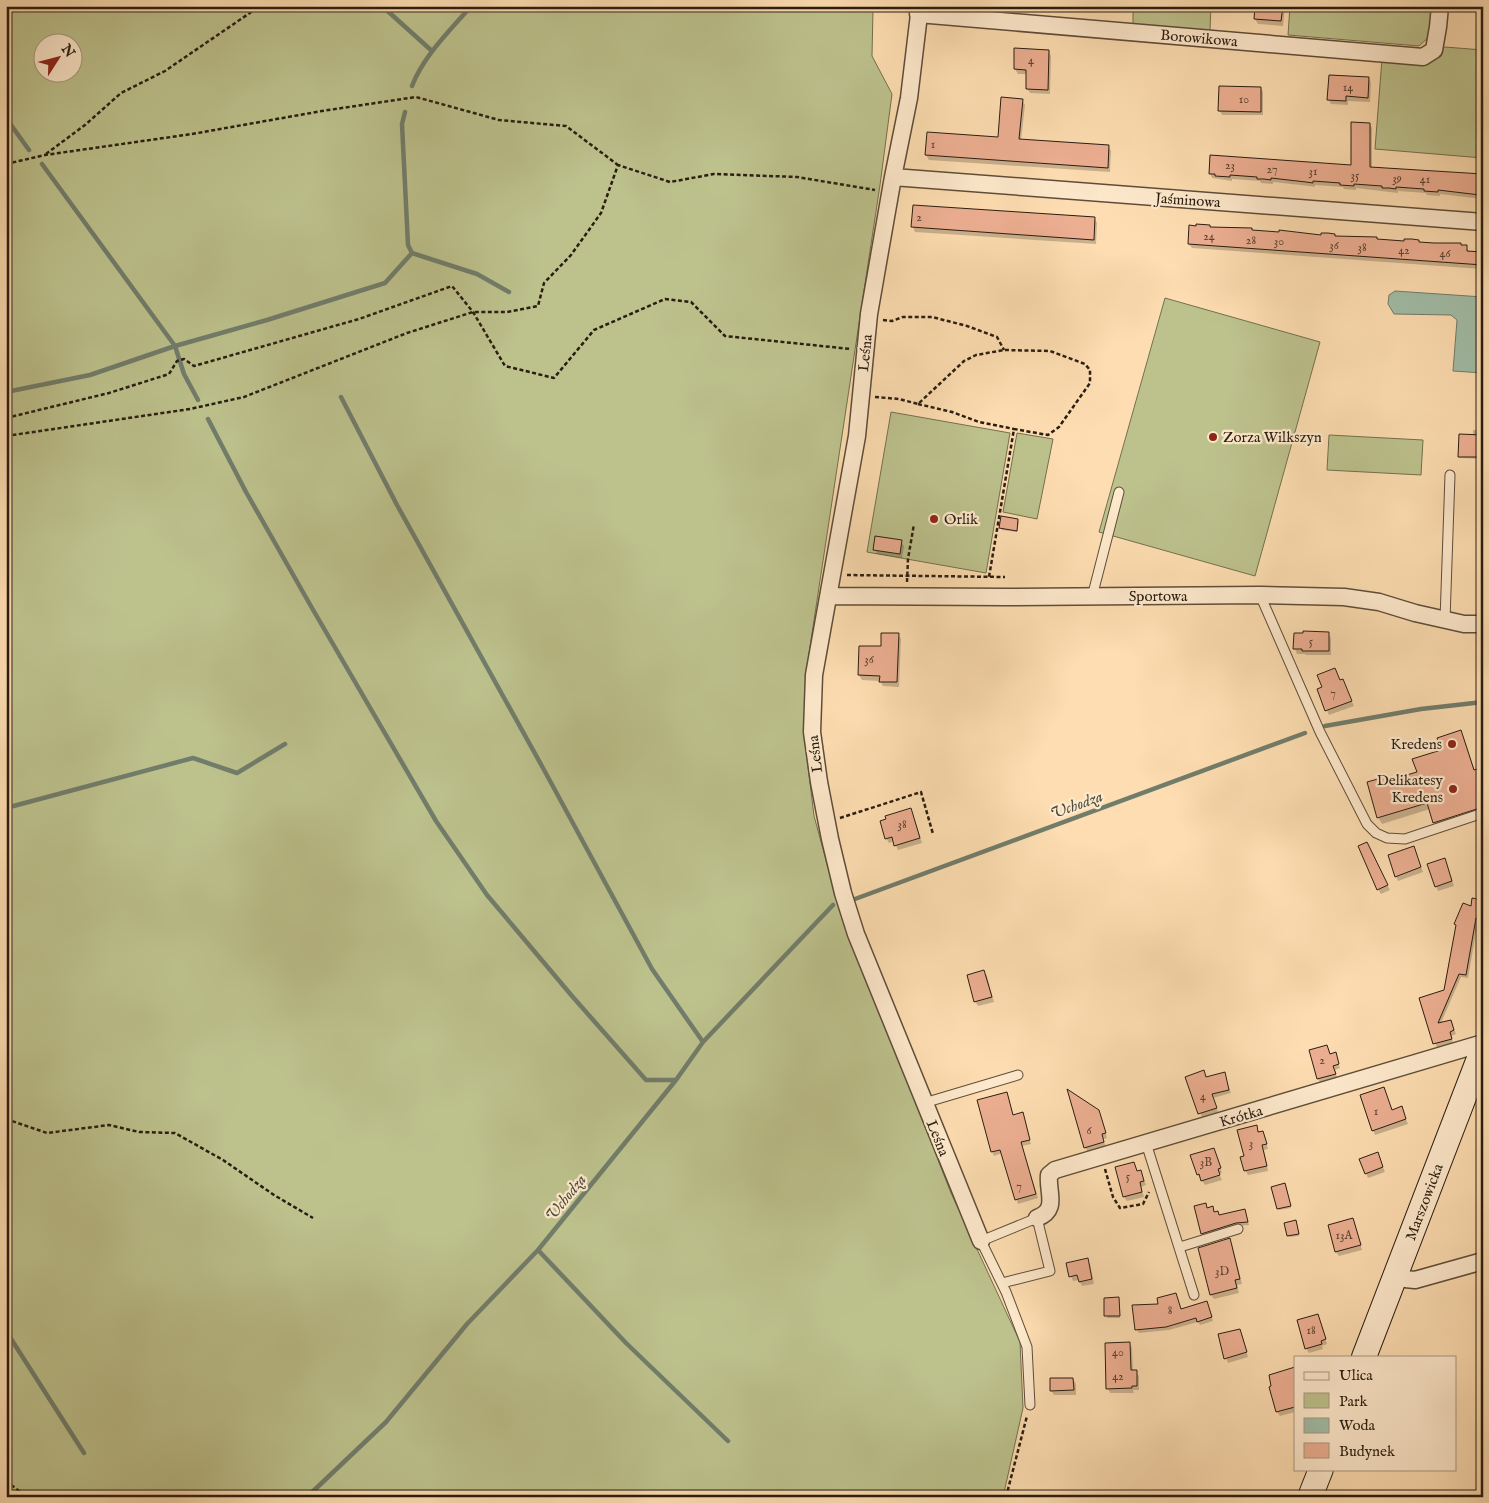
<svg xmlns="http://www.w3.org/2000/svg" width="1489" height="1503" font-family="'IM FELL English',serif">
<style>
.green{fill:#bdc28d;stroke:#73704f;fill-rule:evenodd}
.water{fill:#a1bda7;stroke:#717d6b}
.shadow{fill:#0003}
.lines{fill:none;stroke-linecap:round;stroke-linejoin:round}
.stream{stroke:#717d6b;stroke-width:4.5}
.building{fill:#edaf92;stroke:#291d11}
.lane-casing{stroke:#5e4d39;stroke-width:11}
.street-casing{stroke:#5e4d39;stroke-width:19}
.secondary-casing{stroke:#291d11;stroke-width:26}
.path{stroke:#291d11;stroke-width:2.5;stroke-dasharray:4 2.5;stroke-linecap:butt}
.lane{stroke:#fee9cc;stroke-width:9}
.street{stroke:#fee9cc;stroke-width:16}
.secondary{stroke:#fee9cc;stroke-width:24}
.poi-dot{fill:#8f2418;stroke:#fee9cc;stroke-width:2}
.labels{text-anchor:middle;stroke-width:4.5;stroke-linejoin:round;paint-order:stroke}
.number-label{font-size:12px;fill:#5a4231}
.street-label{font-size:15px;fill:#291d11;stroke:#fee9cc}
.poi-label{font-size:15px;fill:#291d11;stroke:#fee9cc;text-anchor:start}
.water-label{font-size:16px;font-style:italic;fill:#4d4d3e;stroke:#fee9cc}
</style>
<rect width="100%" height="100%" fill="#fdddb1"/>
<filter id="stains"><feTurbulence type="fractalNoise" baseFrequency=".004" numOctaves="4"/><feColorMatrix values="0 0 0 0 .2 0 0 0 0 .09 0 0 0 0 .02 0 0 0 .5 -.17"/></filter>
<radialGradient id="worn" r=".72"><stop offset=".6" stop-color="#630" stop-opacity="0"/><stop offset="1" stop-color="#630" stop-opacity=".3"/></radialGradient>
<path class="green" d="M6,6H850L873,9L872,56L892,94L880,185L806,673L805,741L814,816L840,911L951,1193L1020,1342L1023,1408L1003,1497H6ZM42,42H72V72H42Z
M1133,6H1211L1210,29L1208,33L1133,27Z
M1290,6H1432L1430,36L1419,46L1288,35Z
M1445,47L1483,50V158L1375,149L1382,59L1430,62Z
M1165,298L1320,342L1255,576L1099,532Z
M891,412L1010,433L986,573L867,552Z
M1017,433L1053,439L1037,519L1003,512Z
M1329,435L1423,440L1421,475L1327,470Z"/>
<path class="water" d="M1395,291L1483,297V373L1453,371L1457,320L1451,315L1394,314L1388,304L1389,295Z"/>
<path class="shadow" d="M876,6H898V10Z
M1095,6H1127V8L1117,7V9Z
M1256,6H1285L1283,26L1258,24L1255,19Z
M1049,51L1051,56L1050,94L1030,93L1027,88L1028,74H1018L1015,69Z
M1369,78L1371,83L1370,102L1348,101V105L1331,104L1329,100Z
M1261,88L1263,92V115H1222L1220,111Z
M1022,100L1025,105L1021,140L1109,147L1111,151L1110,172L929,160L926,155L999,139Z
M1370,124L1372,128V168L1483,176V197L1482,199L1440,194V196L1427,195L1426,193L1398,191V193L1356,188V190L1344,189L1343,187L1315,185V187L1309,186L1273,182V184L1261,183L1260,181L1232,179V181L1212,178L1210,173L1352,166Z
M914,206L1095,219L1097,223L1096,244L915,232L913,227Z
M1210,228L1466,246L1469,252L1483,253V272L1481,269L1192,248L1189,244Z
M1473,430H1483V459L1460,458L1459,456L1473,436Z
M1018,520L1019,522L1017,532L1002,530L1001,528Z
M901,542L904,546L902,558L877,554L875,549Z
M1328,633L1331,638V655H1306L1305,654H1297L1295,649Z
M898,634L901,639L899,687L883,686L880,681L862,680L859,675L860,647L882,648Z
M1335,669L1340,681L1343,680L1345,685L1354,706L1329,715L1318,690L1323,688Z
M1461,732L1464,738L1475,771L1483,768V815L1438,829L1430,809L1382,824L1378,817L1387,782L1418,772Z
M910,809L913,814L922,843L898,850L894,841L889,843L886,838Z
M1369,849L1390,890L1381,894L1378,889Z
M1416,853L1423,872L1398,881L1396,876Z
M1447,864L1454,886L1438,891L1436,886Z
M1483,901V934L1476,932L1468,978L1461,977L1441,1023L1451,1021L1456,1034L1451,1036L1453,1043L1437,1048L1421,999L1445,991L1472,908Z
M984,971L987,976L994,1002L978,1006L975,1001Z
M1327,1046L1330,1055L1335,1054L1340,1068L1335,1070L1337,1078L1321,1083L1318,1079Z
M1224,1074L1231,1093L1213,1098L1218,1112L1202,1117L1187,1078L1206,1076V1078Z
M1006,1093L1014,1116L1024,1118L1031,1144L1022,1146L1038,1198L1018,1204L1002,1153L994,1156L992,1152Z
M1386,1093L1392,1111L1401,1108L1408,1124L1375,1135L1373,1130Z
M1098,1111L1101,1116L1107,1138L1103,1139L1106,1147L1088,1152L1085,1147Z
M1256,1127L1259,1133L1263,1132L1265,1137L1268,1149L1264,1150L1268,1171L1248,1175L1245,1170V1157Z
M1214,1149L1222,1173L1219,1174L1222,1180L1205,1185L1198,1175L1192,1156Z
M1377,1154L1385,1172L1368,1178L1366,1173Z
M1116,1168L1137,1172L1141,1171L1146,1185L1141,1187L1144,1197L1127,1201L1124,1197Z
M1286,1186L1291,1208L1279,1210L1278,1209Z
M1207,1209L1214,1211V1213L1219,1215L1246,1213L1249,1225L1238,1226L1204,1236L1202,1234Z
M1353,1219L1355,1224L1362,1250L1339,1256L1336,1252L1329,1226Z
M1296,1224L1299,1236L1289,1237L1288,1235Z
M1229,1240L1232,1244L1242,1284L1237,1285L1239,1293L1214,1299L1211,1295L1199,1249Z
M1087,1260L1090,1264L1094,1284L1082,1286L1079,1280L1073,1281L1071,1276Z
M1176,1294L1181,1310L1208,1306L1213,1321L1200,1325L1198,1322L1169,1330L1139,1333L1137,1330L1160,1306Z
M1105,1299L1119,1300L1120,1318H1107Z
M1318,1316L1320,1320L1327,1344L1322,1346L1323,1349L1309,1353L1306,1348Z
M1239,1330L1242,1335L1248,1357L1228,1363L1226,1358Z
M1130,1344L1132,1348L1133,1372H1136L1139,1376V1390H1133L1134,1393H1110L1108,1389Z
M1295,1369V1412L1280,1416L1277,1412L1270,1376Z
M1073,1379L1076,1384V1395H1054L1051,1390Z"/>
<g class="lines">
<path class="stream" d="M382,6L432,51
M412,86C424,55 450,31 471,6
M405,112L402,124L408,245L412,253L477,274L509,292
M6,118L29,150
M42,164L175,346L267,320L385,283L412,253
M6,392L90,375L175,346L184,374L198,400
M341,397L397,505L543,768L652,969L703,1042
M208,419L246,492L312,608L436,821L487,895L572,996L646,1080H676
M1325,726L1421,709L1483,702
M6,808L193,758L237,773L285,744
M855,899L1305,733
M538,1250L626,1343L728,1441
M6,1331L84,1453
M307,1497L386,1422L467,1324L538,1250L676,1080L703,1042L833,905"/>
</g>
<path class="building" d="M1255,6H1283L1281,21L1254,19Z
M1014,48L1049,50L1048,90L1026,89V70L1014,69Z
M1329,75L1369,77L1368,98L1346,96V101L1327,100Z
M1219,86L1261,87V112L1218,111Z
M1001,97L1023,99L1019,139L1109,145L1108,168L925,155L927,132L998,137Z
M1351,122L1370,123V167L1483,174V193H1480V195L1438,190V192L1424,191V189L1396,187V189L1389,188H1382V186L1354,184V186L1340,185V183L1313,181V183L1306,182L1271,178V180L1264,179H1257V177L1230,175V177L1215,176V174H1209L1210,155L1351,165Z
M913,205L1095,217L1094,240L911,227Z
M1196,224L1210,225V227L1252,228V230L1279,232V230L1321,235V233H1328L1335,234V236L1377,237V239L1404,241V239H1412L1419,240V242L1434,243H1461V245H1467V251L1483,252V265L1188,244L1189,225L1196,226Z
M1459,434L1483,435V457H1458Z
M1001,516L1018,519L1017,531L999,528Z
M875,536L902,540L900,554L873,550Z
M1303,631L1329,632V651H1302V649H1293L1294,633H1303Z
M881,633H899L897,682H879L880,676L858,675L859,646H881Z
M1335,668L1340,680L1343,679L1352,701L1325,711L1317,689L1322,687L1317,675Z
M1461,730L1474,770L1483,767V807L1433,823L1427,803L1377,818L1367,782L1385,777L1386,781L1417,772L1412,759L1441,750L1437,738Z
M911,808L920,838L894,846L892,837L885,839L880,821L886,819L885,816Z
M1367,842L1388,885L1377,890L1358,846Z
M1414,846L1421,867L1395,877L1388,855Z
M1445,858L1452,881L1435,887L1427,864Z
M1472,898L1483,900V919L1476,918L1466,975L1459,974L1438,1023L1451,1020L1454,1030L1450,1032L1452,1039L1433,1044L1419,998L1444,990L1456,925L1454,924L1463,903L1471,906Z
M984,970L992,997L974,1002L967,975Z
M1327,1045L1330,1054L1336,1052L1339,1064L1333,1066L1336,1074L1317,1079L1309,1050Z
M1204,1070L1206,1077L1225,1072L1229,1090L1212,1094L1217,1108L1198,1114L1185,1077Z
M1384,1087L1392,1110L1402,1106L1406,1119L1372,1131L1360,1095Z
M1067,1089L1099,1110L1106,1133L1102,1134L1104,1142L1084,1148Z
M1007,1092L1013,1115L1023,1112L1030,1140L1021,1142L1036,1194L1015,1200L1000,1150L991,1152L977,1100Z
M1257,1125L1258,1132L1263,1131L1267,1144L1262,1145L1267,1166L1244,1171L1240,1157L1244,1156L1237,1130Z
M1214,1148L1221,1168L1218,1169L1220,1175L1201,1181L1199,1174L1197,1175L1190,1155Z
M1378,1152L1383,1167L1365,1174L1359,1159Z
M1134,1162L1137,1171L1141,1170L1144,1181L1140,1182L1142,1192L1123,1197L1115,1167Z
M1285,1183L1291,1206L1277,1209L1271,1187Z
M1206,1203L1207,1208L1213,1206L1214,1212L1218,1211L1219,1215L1245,1209L1248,1222L1236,1223L1201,1234L1194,1206Z
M1353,1218L1361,1245L1335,1252L1328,1225Z
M1296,1220L1299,1234L1287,1236L1284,1223Z
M1230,1238L1240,1279L1235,1280L1237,1288L1210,1295L1198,1248Z
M1088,1258L1092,1279L1079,1282L1077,1275L1069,1277L1066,1263Z
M1176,1293L1181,1309L1207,1301L1212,1317L1197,1322L1196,1318L1166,1327L1135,1330L1132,1305L1158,1304L1157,1298Z
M1119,1297L1120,1316H1104V1298Z
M1318,1314L1326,1339L1321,1341L1322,1344L1305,1349L1297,1320Z
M1240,1329L1247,1352L1224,1359L1218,1334Z
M1130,1342L1131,1370H1137V1386H1132V1388L1106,1389L1105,1343Z
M1295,1367V1407L1276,1412L1269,1387L1271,1386L1269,1375Z
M1050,1378H1073L1074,1390L1050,1391Z"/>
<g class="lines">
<defs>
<path id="lane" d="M1260,595L1320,732L1367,824L1376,833L1387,838L1405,839L1483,813
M1092,597L1119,492
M1445,620L1450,475
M924,1103L1018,1075
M1146,1143L1194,1295
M1180,1247L1238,1229
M1002,1283L1050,1271L1037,1218L981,1241L1006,1292L1027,1347L1030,1405"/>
<path id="street" d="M920,6L909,98L893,177L869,314L857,436L814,675L812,732L819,782L830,839L843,893L856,934L981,1241
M918,14L1423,57L1434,50L1438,27L1440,6
M893,177L1483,222
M829,596L1006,597L1260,595L1344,597L1379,602L1415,613L1464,624H1483
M1037,1218C1059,1210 1047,1192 1049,1175L1055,1170L1483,1043
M1395,1278L1415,1280L1483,1261"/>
<path id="secondary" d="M1364,1357L1483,1048
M1310,1497L1321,1469"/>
</defs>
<use href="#lane" class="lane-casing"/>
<use href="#street" class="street-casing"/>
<use href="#secondary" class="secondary-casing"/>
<path class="path" d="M46,154L85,125L121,93L165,71L260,6
M6,164L45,155L192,134L322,111L416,97L499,120L566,126L618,165
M883,320L892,321L903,317H932L967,326L997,337L1004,350
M875,397L899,399L918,404L964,361L976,355L1004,350L1050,351L1085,364L1090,370V383L1059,427L1048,435L1014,429L989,577
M918,404L952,412L979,422L1014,429
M6,418L109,393L169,374L177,361L184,359L194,366L359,319L452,286L473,312L505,366L554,378L594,330L665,299L691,302L725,336L851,349
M6,436L190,409L244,397L407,333L473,312H507L538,306L544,283L571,255L601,213L618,165L670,182L714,174L797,177L875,190
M847,575L1005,577
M907,582L908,559L914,524
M840,818L921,792L933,834
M6,935L10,928
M6,1119L47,1133L109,1125L139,1132L175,1133L223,1160L274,1195L313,1218
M1105,1169L1113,1197L1120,1208L1143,1204L1149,1192
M6,1481L27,1497
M1006,1497L1027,1416"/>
<use href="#lane" class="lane"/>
<use href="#street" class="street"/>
<use href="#secondary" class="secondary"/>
</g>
<g class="poi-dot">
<circle cx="1213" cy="437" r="5"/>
<circle cx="934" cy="519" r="5"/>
<circle cx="1452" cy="744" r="5"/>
<circle cx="1453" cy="789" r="5"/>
</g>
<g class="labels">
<g class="number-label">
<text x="1031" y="64">4</text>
<text x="1348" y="91">14</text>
<text x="1244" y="103">10</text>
<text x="933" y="148">1</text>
<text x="1230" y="169">23</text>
<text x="1272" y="173">27</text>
<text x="1313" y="175">31</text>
<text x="1355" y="179">35</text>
<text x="1397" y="182">39</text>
<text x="1425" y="183">41</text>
<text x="919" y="221">2</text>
<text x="1209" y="240">24</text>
<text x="1251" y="244">28</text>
<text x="1279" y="245">30</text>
<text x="1334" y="249">36</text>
<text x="1362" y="251">38</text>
<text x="1404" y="254">42</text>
<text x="1445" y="257">46</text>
<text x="1311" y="645">5</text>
<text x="869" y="663">36</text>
<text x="1333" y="697">7</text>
<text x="902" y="828">38</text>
<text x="1322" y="1064">2</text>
<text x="1203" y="1100">4</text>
<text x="1376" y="1115">1</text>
<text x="1089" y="1134">6</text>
<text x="1251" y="1147">3</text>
<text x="1206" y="1166">3B</text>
<text x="1128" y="1180">5</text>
<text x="1019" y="1190">7</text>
<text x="1344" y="1239">13A</text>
<text x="1222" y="1275">3D</text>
<text x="1170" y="1314">8</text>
<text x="1311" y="1334">18</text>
<text x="1118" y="1356">40</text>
<text x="1118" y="1380">42</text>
</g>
<g class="street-label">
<text transform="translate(1199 38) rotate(5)" y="5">Borowikowa</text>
<text transform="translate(1188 200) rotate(4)" y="5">Jaśminowa</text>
<text transform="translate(865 353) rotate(-84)" y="5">Leśna</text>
<text x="1158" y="601">Sportowa</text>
<text transform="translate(815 754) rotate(-97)" y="5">Leśna</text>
<text transform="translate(1241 1116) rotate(-16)" y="5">Krótka</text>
<text transform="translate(938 1138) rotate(68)" y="5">Leśna</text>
<text transform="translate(1424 1202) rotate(-69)" y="5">Marszowicka</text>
</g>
<g class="poi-label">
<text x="1223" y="442">Zorza Wilkszyn</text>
<text x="944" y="524">Orlik</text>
<text x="1442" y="749" text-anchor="end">Kredens</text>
<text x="1443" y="785" text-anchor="end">Delikatesy<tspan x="1443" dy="17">Kredens</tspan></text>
</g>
<g class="water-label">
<text transform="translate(1076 804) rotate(-20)" y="6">Uchodza</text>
<text transform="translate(565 1197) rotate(-51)" y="6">Uchodza</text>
</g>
</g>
<rect width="1489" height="1503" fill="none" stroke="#fdddb1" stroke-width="25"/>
<rect x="8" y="8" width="1474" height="1488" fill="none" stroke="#291d11" stroke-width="2.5"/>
<rect x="12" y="12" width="1464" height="1478" fill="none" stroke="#291d11"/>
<rect x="1294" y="1356" width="162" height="115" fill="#fee9cc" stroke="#a99781"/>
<rect x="1304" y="1372" width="25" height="8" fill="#fee9cc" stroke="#a99781"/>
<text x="1339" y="1380" font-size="15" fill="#291d11">Ulica</text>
<rect x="1304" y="1393" width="25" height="15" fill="#bdc28d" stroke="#a99781"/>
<text x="1339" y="1406" font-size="15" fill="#291d11">Park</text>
<rect x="1304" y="1418" width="25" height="15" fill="#a1bda7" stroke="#a99781"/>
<text x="1339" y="1430" font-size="15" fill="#291d11">Woda</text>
<rect x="1304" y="1443" width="25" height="15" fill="#edaf92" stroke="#a99781"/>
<text x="1339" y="1456" font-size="15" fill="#291d11">Budynek</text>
<g transform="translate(58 58) rotate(54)"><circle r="24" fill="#fee9cc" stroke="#a99781"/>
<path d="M0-4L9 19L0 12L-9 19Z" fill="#8f2418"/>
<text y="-8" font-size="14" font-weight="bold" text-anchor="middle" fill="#291d11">N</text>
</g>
<rect width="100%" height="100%" filter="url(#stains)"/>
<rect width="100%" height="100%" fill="url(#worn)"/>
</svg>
